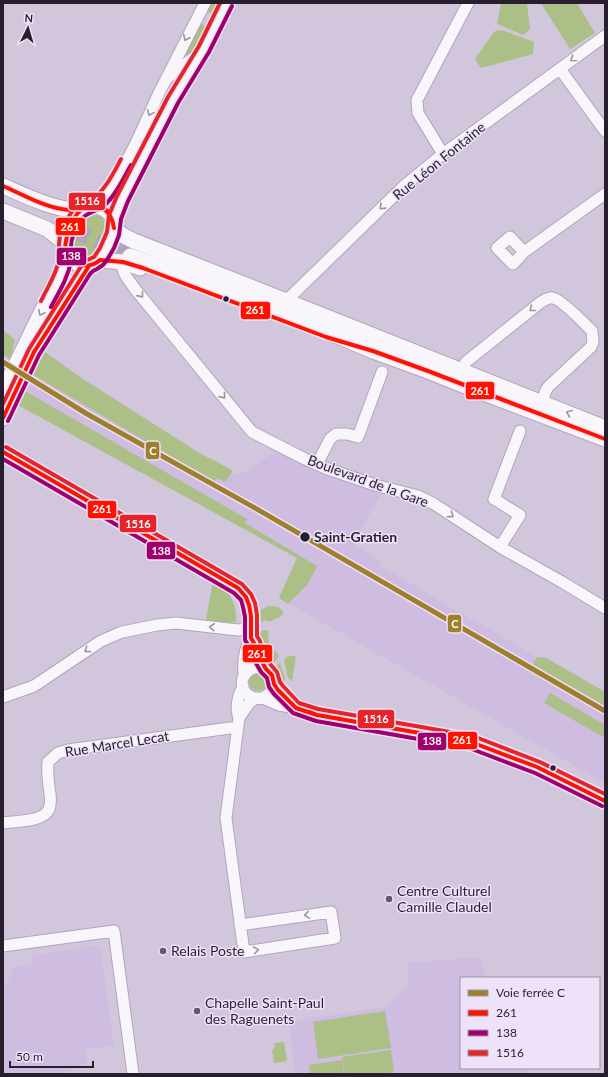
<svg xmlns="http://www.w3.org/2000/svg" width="608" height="1077" font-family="Lato,sans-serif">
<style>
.built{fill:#cfbce1}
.green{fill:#abbf87}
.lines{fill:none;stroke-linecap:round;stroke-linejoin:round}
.major-tunnel{stroke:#b0a5ba;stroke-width:15;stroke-dasharray:15 8;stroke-linecap:butt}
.minor-casing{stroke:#afa6b8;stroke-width:13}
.major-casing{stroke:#afa6b8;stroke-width:17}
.minor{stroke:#f8f6fa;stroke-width:11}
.major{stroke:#f8f6fa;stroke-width:15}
.bus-1-casing{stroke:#ede2f8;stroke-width:7}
.bus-2-casing{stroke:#ede2f8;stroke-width:7}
.bus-3-casing{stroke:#ede2f8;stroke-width:7}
.bus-1{stroke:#ff1300;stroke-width:4}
.bus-2{stroke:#a0006e;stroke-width:4}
.bus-3{stroke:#e52529;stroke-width:4}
.rail-1-casing{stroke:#ede2f8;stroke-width:8}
.rail-1{stroke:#9e7f2d;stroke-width:5}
.oneway{stroke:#9a959e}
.bus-dot{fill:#271f2e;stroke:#ede2f8;stroke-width:1.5}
.poi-dot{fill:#63596b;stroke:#ede2f8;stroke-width:1.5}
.labels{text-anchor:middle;stroke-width:3;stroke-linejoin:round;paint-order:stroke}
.street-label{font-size:14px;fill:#271f2e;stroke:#ede2f8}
.stop-label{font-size:14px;font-weight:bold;fill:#271f2e;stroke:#ede2f8;text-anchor:start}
.poi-label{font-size:14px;fill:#271f2e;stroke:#ede2f8;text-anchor:start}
.line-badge{stroke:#ede2f8;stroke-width:1.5}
.badge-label{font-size:11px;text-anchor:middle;font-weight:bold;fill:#fff}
</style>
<rect width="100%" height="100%" fill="#d2c6dd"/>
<path class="built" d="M3,330L11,336L6,348L211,473L218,470L240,475L278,450L309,469L381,494L353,544L381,561L379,565L537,657L546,658L605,692V783L279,598L297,558L227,518L3,397Z
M100,945L114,1046L85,1049L88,1063L60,1074H3V992L12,973L11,967L32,964L31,956Z
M480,957L486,978H461V1068H526L527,1074H295L289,1022L388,1006L408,984L407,963Z"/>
<path class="green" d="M209,3H223L216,16L205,10Z
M501,3H527L530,29L523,35L497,24Z
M541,3H577L595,33L570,49Z
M198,22L210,29L198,48L172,69Z
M497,30L505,31L534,42L533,54L481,68L475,59L494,32Z
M163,99L166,100L151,133L120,193L116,191L139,149Z
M100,190H102C94,200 82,203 70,204L73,198L86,194V197L89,196V193Z
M93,214C99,216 105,218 105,226C103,233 96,253 89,256C81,259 72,249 74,241C75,237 77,233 79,230C83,221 83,217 93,214Z
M3,330L15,340L10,359L3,354Z
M45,352L80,377L201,454L219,463L233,471L225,482L217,478L215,482L32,374Z
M25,391L247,519L245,523L317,566L308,584L288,604L279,598L297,558L16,404Z
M213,581C228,588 238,604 236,621L230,623L206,620Z
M268,606L278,607L283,611V613L281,616L269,622L266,620L262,622L259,621L261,610Z
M264,630L269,631C267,640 269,648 278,653V658L273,663H268C263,654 259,646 258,635L260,632Z
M288,656H294L296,657L292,681L288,678L284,661L285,659Z
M537,657L546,658L605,692V706L533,665Z
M280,663L285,679L284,682L281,683L274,672V668Z
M249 682a9 9 0 1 1 18 0a9 9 0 1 1-18 0Z
M550,693L605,725V738L544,703Z
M385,1011L391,1048L318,1059L313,1022Z
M284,1042L287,1061L274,1063L272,1050L275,1047L274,1043Z
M391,1050L394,1072L384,1074H345L342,1057Z
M342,1060L344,1074H310L309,1065Z"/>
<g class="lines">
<path class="major-tunnel" d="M54,222L130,256"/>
<defs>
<path id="minor" d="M560,69L605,131
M167,78L196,56
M443,154L418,113L417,100L468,3
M93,206L103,198L115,183L136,143L159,93L205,3
M114,223L116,213L121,202L173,100L204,49L227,3
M524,252L510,237L497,248L513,264L524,252L605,194
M123,262C120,272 130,281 135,289L252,432L305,459L325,468L375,485L418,496L434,504L500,547L562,582L605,608
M286,301L404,186L443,154L605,36
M462,370L466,362L541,302C545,300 549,297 553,298C562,300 585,324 592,331L593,342L591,347L549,386L546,390L542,402
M3,452L238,588C241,591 244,594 246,597C253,609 249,623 251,636C251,639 253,641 254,644C257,653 260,662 266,669C268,672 271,673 272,676C277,684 271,695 262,698C257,699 252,698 248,695C234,682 248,662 266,669
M317,464L330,439L336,434H347L358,437L382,372
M500,547L520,515L494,499L520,431
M244,675C243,662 244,649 251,638
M274,684L278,690L296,708
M3,697L34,686L101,641L122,632L157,625L176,623L238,630L251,629
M263,698L279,705L296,708L317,715L471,742L537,767L605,801
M239,718L250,702L257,698
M3,823C15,821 44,822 49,809C52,802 50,793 49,787C48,778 47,770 48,762L58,753L68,750L230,728H238
M240,925L331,912L335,938L244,952L226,818L239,718C235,708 238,695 243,686
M3,946L114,931L133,1074"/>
<path id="major" d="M3,186C24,195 58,212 81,210
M93,206C104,206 115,214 114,227C114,233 111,239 108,244C105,253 100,266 89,266C75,266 62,255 66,240C67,235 69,230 71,226C74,220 76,214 81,210C84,207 88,207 93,206Z
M3,211L47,229L65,243
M114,228L122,235L134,241L286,301L605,428
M130,256L300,320L373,351L428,371L463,385L605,439
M100,260L123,262L140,268
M3,391L63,268L66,252
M3,418L34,352L89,266"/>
</defs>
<use href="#minor" class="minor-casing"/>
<use href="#major" class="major-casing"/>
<use href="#minor" class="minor"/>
<use href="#major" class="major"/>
<defs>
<path id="bus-1" d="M3,186C24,195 47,209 70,210C87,211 93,201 109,212
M100,260L123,262L143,268L326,337L373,351L428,371L605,439
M100,260C93,266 85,267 77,263C72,261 68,258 66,253C63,242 72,217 81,210C97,197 112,212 114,228
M3,418L34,352L89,266
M3,452L238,588L246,597L249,605L251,616V638L254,643L257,653L266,669L272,675L274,684L278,690L296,708L317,715L341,719
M310,712L317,715L471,742L537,767L605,801"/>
<path id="bus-2" d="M51,307C59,292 68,278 71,261C72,256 71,251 71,246C71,237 76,228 81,220C86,212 96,212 104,206C116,195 123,179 131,165
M8,421L39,355L90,274L93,271L97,269L103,265L107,260L114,248L119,235L121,219L128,201L178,103L209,52L232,6
M3,459L234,593L241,600L243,607L245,617V640L248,645L252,656L261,672L267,678L269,687L274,694L293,713L316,721L469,748L535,773L602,806"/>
<path id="bus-3" d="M41,301C47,288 56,275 59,260C60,255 59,250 59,244C59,234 65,222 71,213C79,200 86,205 95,197C107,187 114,172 121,159
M3,404L29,349L80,268L85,261L94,257L100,248L107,232L109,215L117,196L168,97L199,46L220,3
M6,447L242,584L251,594L255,603L257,615V636L260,641L263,651L271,665L277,672L280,682L283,686L299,703L318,709L473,736L540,762L605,794"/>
</defs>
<use href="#bus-1" class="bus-1-casing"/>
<use href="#bus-2" class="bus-2-casing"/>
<use href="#bus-3" class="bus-3-casing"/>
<use href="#bus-1" class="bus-1"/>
<use href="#bus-2" class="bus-2"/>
<use href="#bus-3" class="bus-3"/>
<defs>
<path id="rail-1" d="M3,362L87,414L255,508L605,711"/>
</defs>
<use href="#rail-1" class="rail-1-casing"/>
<use href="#rail-1" class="rail-1"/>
</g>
<defs><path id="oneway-chevron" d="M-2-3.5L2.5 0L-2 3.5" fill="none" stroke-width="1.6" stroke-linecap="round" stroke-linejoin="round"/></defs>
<g class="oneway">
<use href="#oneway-chevron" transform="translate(186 38) rotate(117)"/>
<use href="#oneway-chevron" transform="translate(573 59) rotate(145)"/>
<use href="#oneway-chevron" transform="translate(150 113) rotate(114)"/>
<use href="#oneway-chevron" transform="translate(382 207) rotate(136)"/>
<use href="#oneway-chevron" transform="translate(141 295) rotate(51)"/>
<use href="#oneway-chevron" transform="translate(532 309) rotate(141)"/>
<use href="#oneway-chevron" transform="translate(41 313) rotate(116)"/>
<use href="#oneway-chevron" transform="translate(223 396) rotate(51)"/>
<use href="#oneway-chevron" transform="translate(569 413) rotate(-158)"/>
<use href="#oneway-chevron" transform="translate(451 515) rotate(33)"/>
<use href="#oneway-chevron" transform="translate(212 627) rotate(-174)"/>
<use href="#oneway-chevron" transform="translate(87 650) rotate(146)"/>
<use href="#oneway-chevron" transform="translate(307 915) rotate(171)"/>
<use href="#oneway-chevron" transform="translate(256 950) rotate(-9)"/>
</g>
<g class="bus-dot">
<circle cx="226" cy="299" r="3.5"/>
<circle cx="305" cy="537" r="5.5"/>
<circle cx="553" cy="768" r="3.5"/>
</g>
<g class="poi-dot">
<circle cx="389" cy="899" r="4"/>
<circle cx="163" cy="951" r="4"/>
<circle cx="197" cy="1011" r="4"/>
</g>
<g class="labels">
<g class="street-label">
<text transform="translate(439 161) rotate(-39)" y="5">Rue Léon Fontaine</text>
<text transform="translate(368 481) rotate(20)" y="5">Boulevard de la Gare</text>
<text transform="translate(117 744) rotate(-9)" y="5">Rue Marcel Lecat</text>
</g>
<g class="stop-label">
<text x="314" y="542">Saint-Gratien</text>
</g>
<g class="poi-label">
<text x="397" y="896">Centre Culturel<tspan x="397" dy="16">Camille Claudel</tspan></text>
<text x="171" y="956">Relais Poste</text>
<text x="205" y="1008">Chapelle Saint-Paul<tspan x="205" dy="16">des Raguenets</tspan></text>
</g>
</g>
<g class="line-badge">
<rect x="68" y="192" width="38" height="19" rx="4" fill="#e52529"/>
<rect x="55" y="217" width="31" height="19" rx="4" fill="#ff1300"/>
<rect x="56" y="247" width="31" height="19" rx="4" fill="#a0006e"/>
<rect x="240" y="301" width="31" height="19" rx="4" fill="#ff1300"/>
<rect x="465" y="381" width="30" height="19" rx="4" fill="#ff1300"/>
<rect x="145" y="441" width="15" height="19" rx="4" fill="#9e7f2d"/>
<rect x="87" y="500" width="30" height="19" rx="4" fill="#ff1300"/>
<rect x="119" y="514" width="38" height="19" rx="4" fill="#e52529"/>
<rect x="146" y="541" width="30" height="19" rx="4" fill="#a0006e"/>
<rect x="447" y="614" width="15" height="19" rx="4" fill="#9e7f2d"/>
<rect x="242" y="644" width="31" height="19" rx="4" fill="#ff1300"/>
<rect x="357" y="709" width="38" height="20" rx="4" fill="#e52529"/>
<rect x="447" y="731" width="31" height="19" rx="4" fill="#ff1300"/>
<rect x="417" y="732" width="30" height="19" rx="4" fill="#a0006e"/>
</g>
<g class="badge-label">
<text x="87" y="205">1516</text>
<text x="70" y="231">261</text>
<text x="71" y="260">138</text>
<text x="255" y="314">261</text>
<text x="480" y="395">261</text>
<text x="153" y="455">C</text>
<text x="102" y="513">261</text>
<text x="138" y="528">1516</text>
<text x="161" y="555">138</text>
<text x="455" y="628">C</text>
<text x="257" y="658">261</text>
<text x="376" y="723">1516</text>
<text x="462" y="744">261</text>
<text x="432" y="745">138</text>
</g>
<rect width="608" height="1077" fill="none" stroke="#271f2e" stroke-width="8"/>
<rect x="460" y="977" width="140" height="92" fill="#ede2f8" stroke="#9e94a7"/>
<rect x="468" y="990" width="20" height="6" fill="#9e7f2d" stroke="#9e94a7"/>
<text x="496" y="997" font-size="12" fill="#271f2e">Voie ferrée C</text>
<rect x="468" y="1010" width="20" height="6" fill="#ff1300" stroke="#9e94a7"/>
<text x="496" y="1017" font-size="12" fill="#271f2e">261</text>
<rect x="468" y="1030" width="20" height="6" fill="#a0006e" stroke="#9e94a7"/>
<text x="496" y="1037" font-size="12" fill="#271f2e">138</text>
<rect x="468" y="1050" width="20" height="6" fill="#e52529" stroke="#9e94a7"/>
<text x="496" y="1057" font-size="12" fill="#271f2e">1516</text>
<g transform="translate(28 28) rotate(5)" stroke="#ede2f8" stroke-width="3" paint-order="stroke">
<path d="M0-3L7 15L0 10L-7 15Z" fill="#271f2e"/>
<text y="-6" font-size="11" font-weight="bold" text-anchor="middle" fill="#271f2e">N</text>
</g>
<path d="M10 1061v6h83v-6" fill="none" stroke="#271f2e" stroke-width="2"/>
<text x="16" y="1061" font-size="12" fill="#271f2e" stroke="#ede2f8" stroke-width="3" paint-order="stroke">50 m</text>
</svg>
